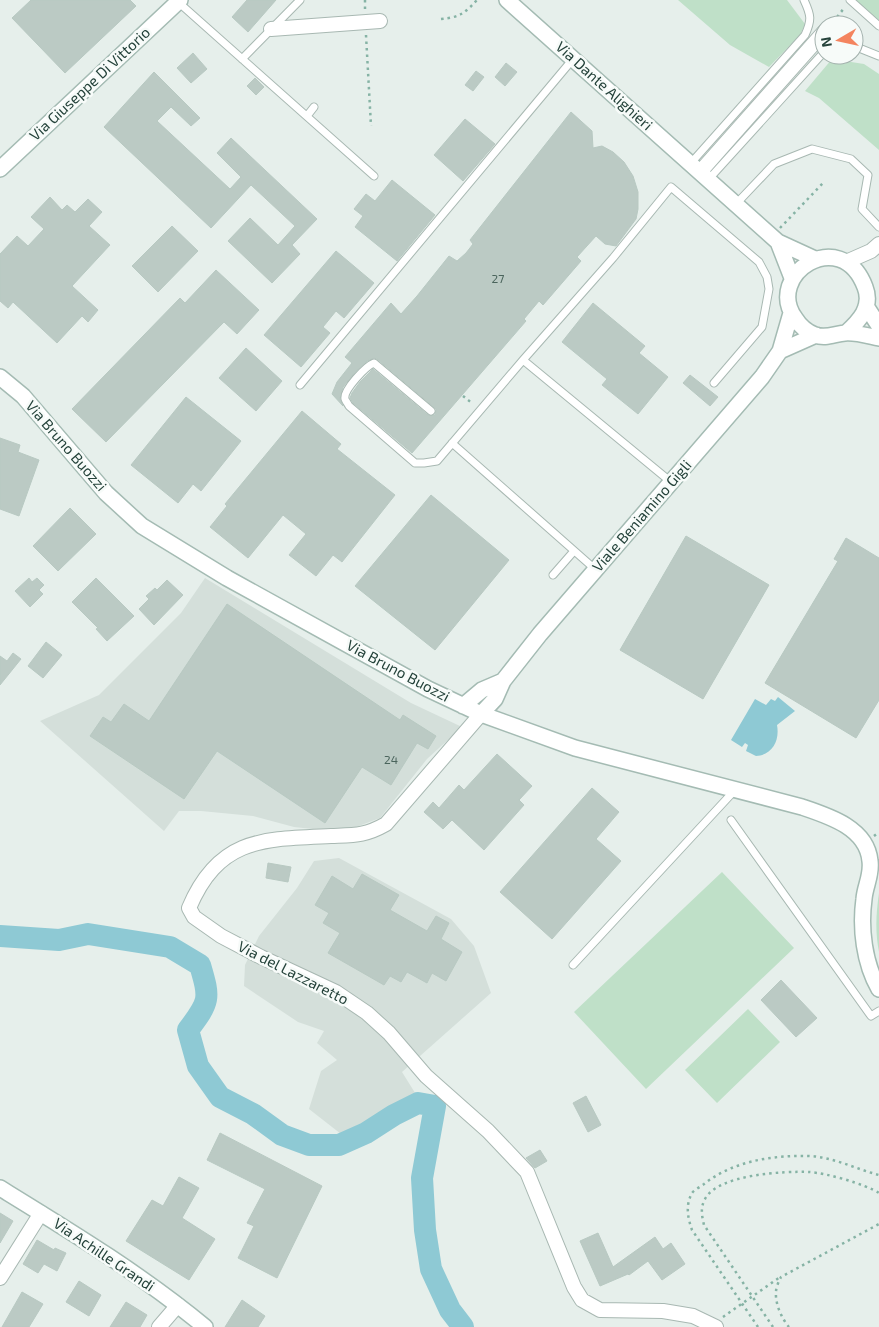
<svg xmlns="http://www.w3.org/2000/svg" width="879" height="1327" font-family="'Exo 2',sans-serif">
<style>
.built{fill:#d4dfda}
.green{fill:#bfe0c8}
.water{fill:#8ec9d4}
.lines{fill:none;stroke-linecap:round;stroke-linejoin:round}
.river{stroke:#8ec9d4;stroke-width:22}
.building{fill:#bbcac4;stroke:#b8c9c2}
.lane-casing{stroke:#a8b8b2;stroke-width:9}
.street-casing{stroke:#a8b8b2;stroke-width:16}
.secondary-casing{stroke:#a4bbb3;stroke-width:18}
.path{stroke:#86b3a5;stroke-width:2.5;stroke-dasharray:2.5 4;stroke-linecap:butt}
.lane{stroke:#fff;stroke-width:7}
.street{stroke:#fff;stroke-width:14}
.secondary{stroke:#fff;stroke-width:15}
.labels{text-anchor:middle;stroke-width:5;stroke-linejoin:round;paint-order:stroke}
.number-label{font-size:12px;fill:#4a645c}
.street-label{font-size:15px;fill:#24423a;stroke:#f7fbf9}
</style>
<rect width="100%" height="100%" fill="#e6efeb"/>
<path class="built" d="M205,578L411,703L462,727L427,759L380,818L356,827L331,831L294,827L253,816L201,811H179L164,831L40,721L99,695L181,613Z
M339,858L451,919L474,946L491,993L402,1072L417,1096L341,1134L309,1109L321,1071L337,1060L317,1043L324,1031L298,1022L244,986L245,965L259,936L297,888L314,861Z"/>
<path class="green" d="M678,0H787L805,24L800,35L769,67L730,45Z
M855,0H879V21Z
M832,59L864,64L879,74V150L819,98L805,91Z
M722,872L794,948L646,1089L574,1012Z
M879,893V952C875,932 876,913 879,893Z
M748,1009L780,1042L717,1103L685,1070Z"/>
<path class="water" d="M778,697L795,711L777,725C780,741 772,755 756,756L746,751L748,745L745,743L742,747L731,740L755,699L766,705L771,699L775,701Z"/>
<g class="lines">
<path class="river" d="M0,936L59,940L88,934L170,947L200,965C210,999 210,1001 188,1030L198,1066L220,1097L253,1114L282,1135L309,1145H339L366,1133L394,1115L418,1103L435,1106L422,1178L425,1230L431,1269L450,1310L463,1327"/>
</g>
<path class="building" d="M31,0H130L136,6L65,73L12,18Z
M247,0H276L248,32L232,17Z
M193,53L207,69L191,83L177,68Z
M506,63L517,72L505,86L495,77Z
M476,71L484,77L473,91L465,85Z
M154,72L200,118L191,126L171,107L157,121L230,189L241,177L217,153L231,138L317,219L292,245L300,254L272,283L228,241L250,218L278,245L295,226L251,185L211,228L104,127Z
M255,78L264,87L256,95L247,86Z
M571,112L592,131L593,148L602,146L613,152L624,162L633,176L638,192V209L636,219L616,246L605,244L596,236L577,257L581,261L543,305L539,301L524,319L526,321L412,453L353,403L350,398L352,393L360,382L373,369L428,415H435L436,409L377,359L374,358L367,361L357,370L343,387L340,399L343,406L332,394L337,382L352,363L345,357L391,303L401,314L417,296L449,256L457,261L466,253L473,244L470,240Z
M465,119L495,144L463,181L434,155Z
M392,180L435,215L397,261L355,227L363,216L354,209L366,194L375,201Z
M50,197L62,210L67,205L75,212L88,199L102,212L89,226L110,245L72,286L98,310L88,322L82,316L57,343L13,302L8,308L0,301V254L17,236L28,246L44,229L31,217Z
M172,226L198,251L158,292L132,266Z
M336,251L374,283L344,318L336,311L323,327L330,333L301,367L264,335Z
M216,270L259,310L237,334L224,322L106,442L72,409L180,298L185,303Z
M593,303L645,346L639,353L668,377L638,414L602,385L607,379L562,342Z
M246,348L282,381L256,411L219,378Z
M690,375L718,397L710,406L683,383Z
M186,397L241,441L201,491L193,484L178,503L131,465Z
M302,411L341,444L337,449L395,495L342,562L333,555L316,576L289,555L306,534L283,515L248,558L210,527L227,506L225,504Z
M0,438L20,445L18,452L39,460L19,516L0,509Z
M431,495L509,560L435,650L355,586Z
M70,508L96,534L58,571L33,546Z
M686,536L769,585L703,699L620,650Z
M846,538L879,558V700L856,738L765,683L838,561L834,559Z
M29,578L32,582L37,578L44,585L39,590L43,594L30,607L15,591Z
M96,578L134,616L107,641L96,629L98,628L72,602Z
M167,580L183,595L154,625L139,609L149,599L146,596L155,588L157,590Z
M227,604L400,720L403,715L436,736L428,749L417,743L391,785L362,767L325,823L217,751L184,799L90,736L103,717L111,722L124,704L149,721Z
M46,642L62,655L43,678L28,666Z
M13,653L21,659L0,685V656L7,661Z
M497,754L532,786L519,800L524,805L484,850L452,820L443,829L424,812L433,802L439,808L459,785L464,790Z
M592,788L619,812L596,839L621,861L552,939L500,892Z
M268,863L291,867L288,882L266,878Z
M362,874L399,895L390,910L427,931L436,916L449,923L441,939L462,952L446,981L432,973L427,983L407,972L401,982L390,976L384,985L328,953L340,933L323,923L329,913L315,905L332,876L353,889Z
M781,980L817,1018L796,1037L761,1000Z
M586,1096L601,1125L588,1132L573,1103Z
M220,1133L322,1186L277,1278L238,1258L254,1226L247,1223L265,1189L207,1160Z
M540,1150L547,1161L535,1168L526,1158Z
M179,1177L199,1188L182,1218L215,1239L189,1280L126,1241L152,1200L163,1206Z
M0,1213L13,1221L0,1243Z
M598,1233L613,1267L655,1237L663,1249L671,1243L685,1264L662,1280L648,1261L629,1275L628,1274L600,1286L580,1241Z
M37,1240L54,1250L55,1248L66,1253L57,1271L44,1264L38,1273L23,1264Z
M79,1281L101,1295L89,1316L66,1302Z
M22,1292L43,1304L29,1327H2Z
M242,1300L265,1316L258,1327H225Z
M126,1302L147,1315L140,1327H110Z"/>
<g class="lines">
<defs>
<path id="lane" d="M850,0L879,26
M178,2L374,176
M854,46L879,56
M242,59L300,0
M307,116L314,107
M691,163L805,35C812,20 811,15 804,0
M708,180L824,52
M736,204L774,164L812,149L851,159L868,175L862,209L879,227
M523,360L671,482
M300,385L573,59
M431,411L374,363C366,366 343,390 345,399C345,400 348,404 349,406L415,463H424L437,461L523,360L613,258L671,187L759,262L767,277L769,289L762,327L714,383
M452,443L596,570
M553,575L574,551
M731,820L871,1016L879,1011
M573,965L735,790"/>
<path id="street" d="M271,29L380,21
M700,172L824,32
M846,262L871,251L879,244
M481,714L386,824C365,836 354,835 331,836C264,839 219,837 189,908L194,917L221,936L261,957L336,992L367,1013L389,1033L426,1076L488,1131L527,1172L574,1287L582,1300L600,1310L663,1311L693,1316L716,1327
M0,1278L41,1213
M159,1327L178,1305"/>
<path id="secondary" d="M507,0L778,242L815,259
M0,169L180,0
M778,242L792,278
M866,306L879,326
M846,333C859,321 873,307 865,287C841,224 764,275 795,318C800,326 807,332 815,335C826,339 834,334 845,333C855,332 869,336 879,338
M780,351L816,335
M0,377L23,396L106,493L142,526L227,578L428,689L481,714L575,748L802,807C829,816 867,828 870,861C872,875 865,886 864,899C860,928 864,963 879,989
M463,706L482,690L503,681
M481,714L495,699L503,681L540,634L762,377L780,351L791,313
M0,1188C70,1231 141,1274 205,1327"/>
</defs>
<use href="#lane" class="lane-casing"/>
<use href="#street" class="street-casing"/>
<use href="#secondary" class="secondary-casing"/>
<path class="path" d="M365,0V10
M441,19C460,17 464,14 477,0
M833,22L845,7
M366,35L371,126
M780,228L824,182
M463,396L473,404
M874,836L879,832
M723,1317L780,1277
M758,1327L692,1230C688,1218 685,1206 692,1193C694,1190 700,1187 704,1184C733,1161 773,1155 809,1156C833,1157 856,1169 879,1175
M773,1327L704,1225C702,1216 700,1208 705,1199C718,1174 785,1171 809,1172C826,1173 865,1184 879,1193
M789,1327C782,1319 775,1304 776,1292C776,1287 779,1281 781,1277L879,1224"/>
<use href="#lane" class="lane"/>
<use href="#street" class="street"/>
<use href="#secondary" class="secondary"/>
</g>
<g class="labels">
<g class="number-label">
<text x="498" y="283">27</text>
<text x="391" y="764">24</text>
</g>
<g class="street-label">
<text transform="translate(90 84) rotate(-43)" y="5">Via Giuseppe Di Vittorio</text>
<text transform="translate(604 86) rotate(42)" y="5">Via Dante Alighieri</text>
<text transform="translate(66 446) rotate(49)" y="5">Via Bruno Buozzi</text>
<text transform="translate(642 516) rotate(-49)" y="5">Viale Beniamino Gigli</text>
<text transform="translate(398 671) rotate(28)" y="5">Via Bruno Buozzi</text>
<text transform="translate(293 973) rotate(27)" y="5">Via del Lazzaretto</text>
<text transform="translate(104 1255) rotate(34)" y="5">Via Achille Grandi</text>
</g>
</g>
<g transform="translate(839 40) rotate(261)"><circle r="24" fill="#f7fbf9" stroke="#a3b1ad"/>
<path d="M0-4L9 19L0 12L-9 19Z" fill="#f4845f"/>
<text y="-8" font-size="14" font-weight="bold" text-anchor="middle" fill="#24423a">N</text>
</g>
</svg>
